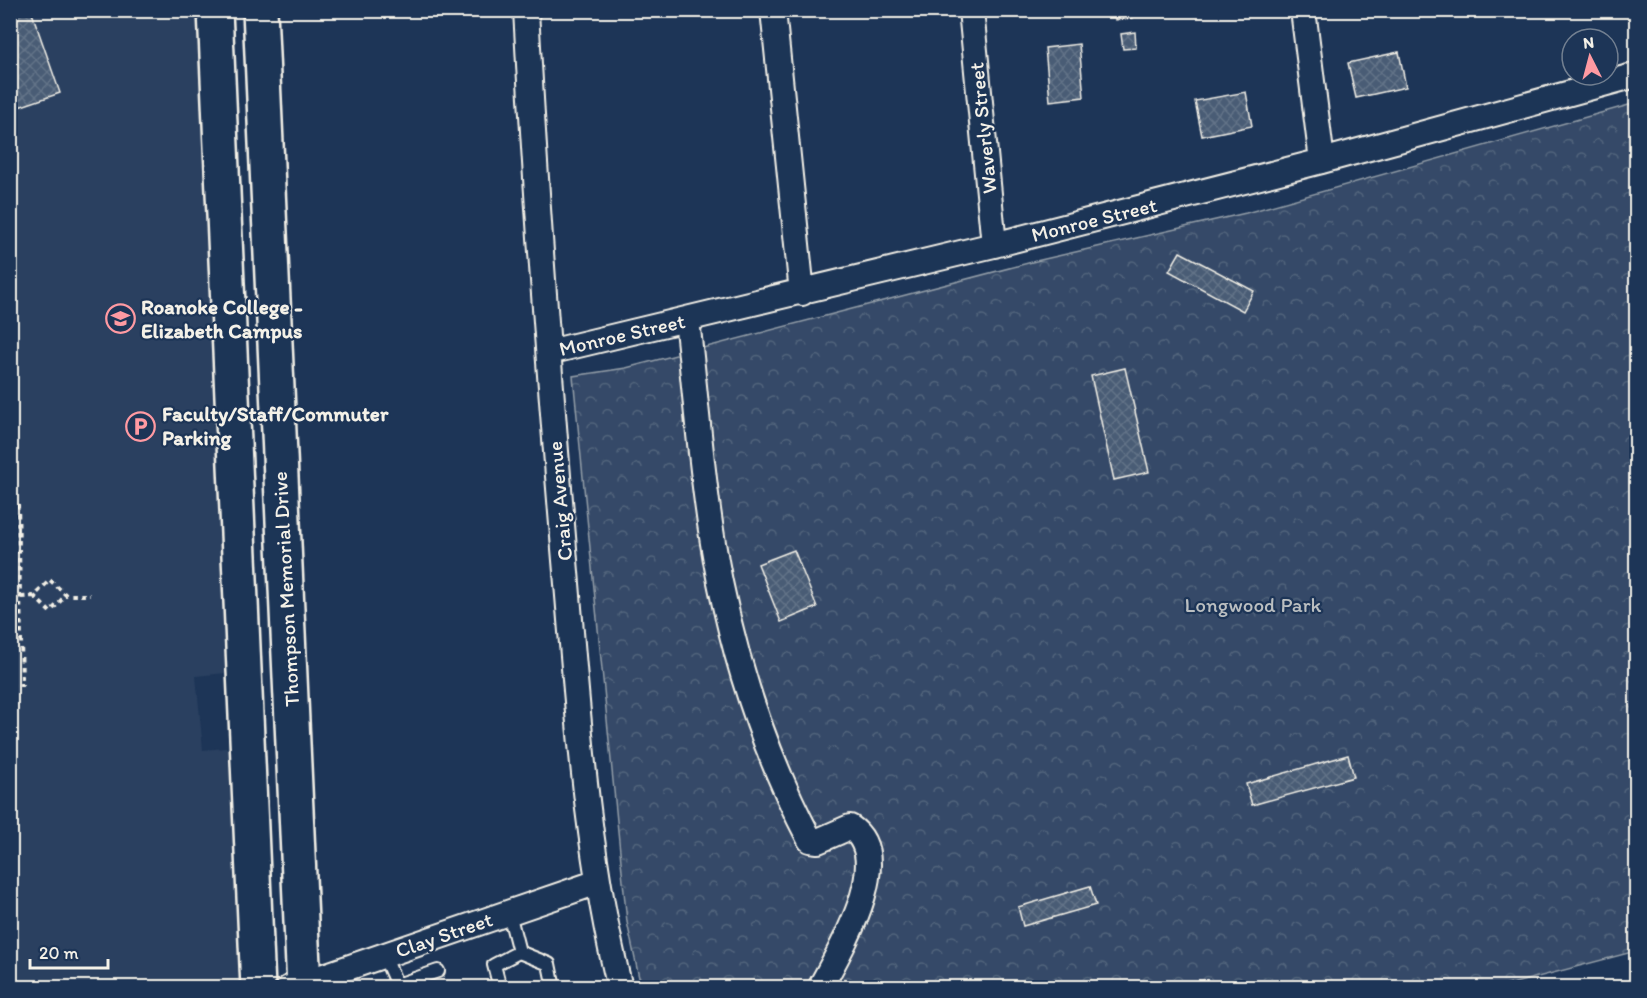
<svg xmlns="http://www.w3.org/2000/svg" width="1647" height="998" font-family="Itim,sans-serif">
<style>
.built{fill:#2a4060}
.forest{fill:url(#forest-crowns);stroke:#949ea8;stroke-width:1.5}
.building{fill:url(#building-cross-hatch);stroke:#f4f1e8;stroke-width:1.5}
.lines{fill:none;stroke-linecap:round;stroke-linejoin:round}
.lane-casing{stroke:#f4f1e8;stroke-width:16}
.street-casing{stroke:#f4f1e8;stroke-width:28}
.secondary-casing{stroke:#f4f1e8;stroke-width:38}
.path{stroke:#f4f1e8;stroke-width:4;stroke-dasharray:4.5 4.5;stroke-linecap:butt}
.lane{stroke:#1d3557;stroke-width:12}
.street{stroke:#1d3557;stroke-width:24}
.secondary{stroke:#1d3557;stroke-width:33}
.labels{text-anchor:middle;stroke-width:4.5;stroke-linejoin:round;paint-order:stroke}
.street-label{font-size:21px;fill:#f4f1e8;stroke:#1d3557}
.poi-label{font-size:21px;font-weight:bold;fill:#f4f1e8;stroke:#1d3557;text-anchor:start}
.park-label{font-size:21px;fill:#bbbfc1;stroke:#1d3557}
</style>
<defs>
<pattern id="forest-crowns" width="20" height="18" patternUnits="userSpaceOnUse" patternTransform="scale(1.5)"><rect width="20" height="18" fill="#354a67"/><path d="M2 6a3 3 0 1 1 6 0M12 15a3 3 0 1 1 6 0" fill="none" stroke="#53657d"/></pattern>
<pattern id="building-cross-hatch" width="8" height="8" patternUnits="userSpaceOnUse" patternTransform="scale(1.5)"><rect width="8" height="8" fill="#485b74"/><path d="M0 0l8 8M0 8l8-8" fill="none" stroke="#637388"/></pattern>
</defs>
<rect width="100%" height="100%" fill="#1d3557"/>
<filter id="ink" filterUnits="userSpaceOnUse"><feTurbulence type="fractalNoise" baseFrequency=".0167" numOctaves="2"/><feDisplacementMap in="SourceGraphic" scale="12" xChannelSelector="R" yChannelSelector="G"/><feConvolveMatrix kernelMatrix="1 2 1 2 8 2 1 2 1" color-interpolation-filters="sRGB"/></filter>
<g filter="url(#ink)">
<path class="built" d="M10,11H215L245,671L196,676L203,750L248,746L258,987H11Z"/>
<path class="forest" d="M1636,103V951L1496,988L641,987L627,922L573,376L626,368L1036,261L1246,213Z"/>
<path class="building" d="M10,10H31L60,93L10,110Z
M1115,10H1132V18L1115,20Z
M1135,32L1136,48L1123,49L1121,34Z
M1079,44L1084,97L1050,101L1045,48Z
M1399,52L1406,87L1356,98L1348,63Z
M1246,92L1252,126L1202,136L1195,101Z
M1180,252L1254,291L1243,311L1169,271Z
M1125,368L1149,472L1114,480L1091,376Z
M794,550L817,607L781,622L758,564Z
M10,566H13L14,620H10Z
M1348,755L1354,777L1252,805L1246,784Z
M1090,886L1096,905L1023,926L1018,907Z"/>
<g class="lines">
<defs>
<path id="lane" d="M509,913L519,952
M384,956L397,985L391,988
M397,985L438,971
M500,988L494,965L519,952L549,964L554,988"/>
<path id="street" d="M526,10C536,198 550,385 566,572C578,711 586,852 620,988
M773,10L802,293
M971,10L994,245
M1303,10L1322,161
M687,320C697,407 703,497 720,582C738,671 768,760 810,840L818,841L850,827C897,858 839,952 820,988
M549,352L994,245L1322,161L1636,75
M289,988L598,882"/>
<path id="secondary" d="M215,10L258,988
M260,10L304,988"/>
</defs>
<use href="#lane" class="lane-casing"/>
<use href="#street" class="street-casing"/>
<use href="#secondary" class="secondary-casing"/>
<path class="path" d="M10,503H18L22,685H10
M34,596L50,612L66,595
M21,597L34,596L50,580L66,595H90"/>
<use href="#lane" class="lane"/>
<use href="#street" class="street"/>
<use href="#secondary" class="secondary"/>
</g>
</g>
<defs>
<symbol id="university-ring" viewBox="-11 -11 22 22"><circle r="9.5" fill="#1d3557" stroke="#ff9aa2" stroke-width="1.5"/><path d="M0-5L7-2L0 1L-7-2ZM-4 1L0 2.5L4 1V4Q0 6-4 4Z" fill="#ff9aa2"/></symbol>
<symbol id="parking-ring" viewBox="-11 -11 22 22"><circle r="9.5" fill="#1d3557" stroke="#ff9aa2" stroke-width="1.5"/><path d="M-3.5-5.5H1a3.5 3.5 0 0 1 0 7H-1V5.5H-3.5ZM-1-3.4V-.6H.8a1.4 1.4 0 0 0 0-2.8Z" fill="#ff9aa2"/></symbol>
</defs>
<g fill-rule="evenodd">
<use href="#university-ring" x="104" y="302" width="33" height="33"/>
<use href="#parking-ring" x="124" y="410" width="33" height="33"/>
</g>
<g class="labels">
<g class="street-label">
<text transform="translate(983 128) rotate(-96)" y="7">Waverly Street</text>
<text transform="translate(1094 220) rotate(-14)" y="7">Monroe Street</text>
<text transform="translate(622 335) rotate(-13)" y="7">Monroe Street</text>
<text transform="translate(560 501) rotate(-95)" y="7">Craig Avenue</text>
<text transform="translate(286 589) rotate(-93)" y="7">Thompson Memorial Drive</text>
<text transform="translate(444 935) rotate(-19)" y="7">Clay Street</text>
</g>
<g class="poi-label">
<text x="141" y="314">Roanoke College -<tspan x="141" dy="24">Elizabeth Campus</tspan></text>
<text x="162" y="421">Faculty/Staff/Commuter<tspan x="162" dy="24">Parking</tspan></text>
</g>
<g class="park-label">
<text x="1253" y="612">Longwood Park</text>
</g>
</g>
<rect width="1647" height="998" fill="none" stroke="#1d3557" stroke-width="36"/>
<rect x="18" y="18" width="1611" height="962" fill="none" stroke="#f4f1e8" stroke-width="2" filter="url(#ink)"/>
<g transform="translate(1590 57) rotate(354)"><circle r="28" fill="#1d3557" stroke="#738091" stroke-width="1.5"/>
<path d="M0-4.5L10 22L0 15L-10 22Z" fill="#ff9aa2"/>
<text y="-9" font-size="16" font-weight="bold" text-anchor="middle" fill="#f4f1e8">N</text>
</g>
<path d="M30 959v9h78v-9" fill="none" stroke="#f4f1e8" stroke-width="3"/>
<text x="39" y="959" font-size="18" fill="#f4f1e8" stroke="#1d3557" stroke-width="4.5" paint-order="stroke">20 m</text>
</svg>
